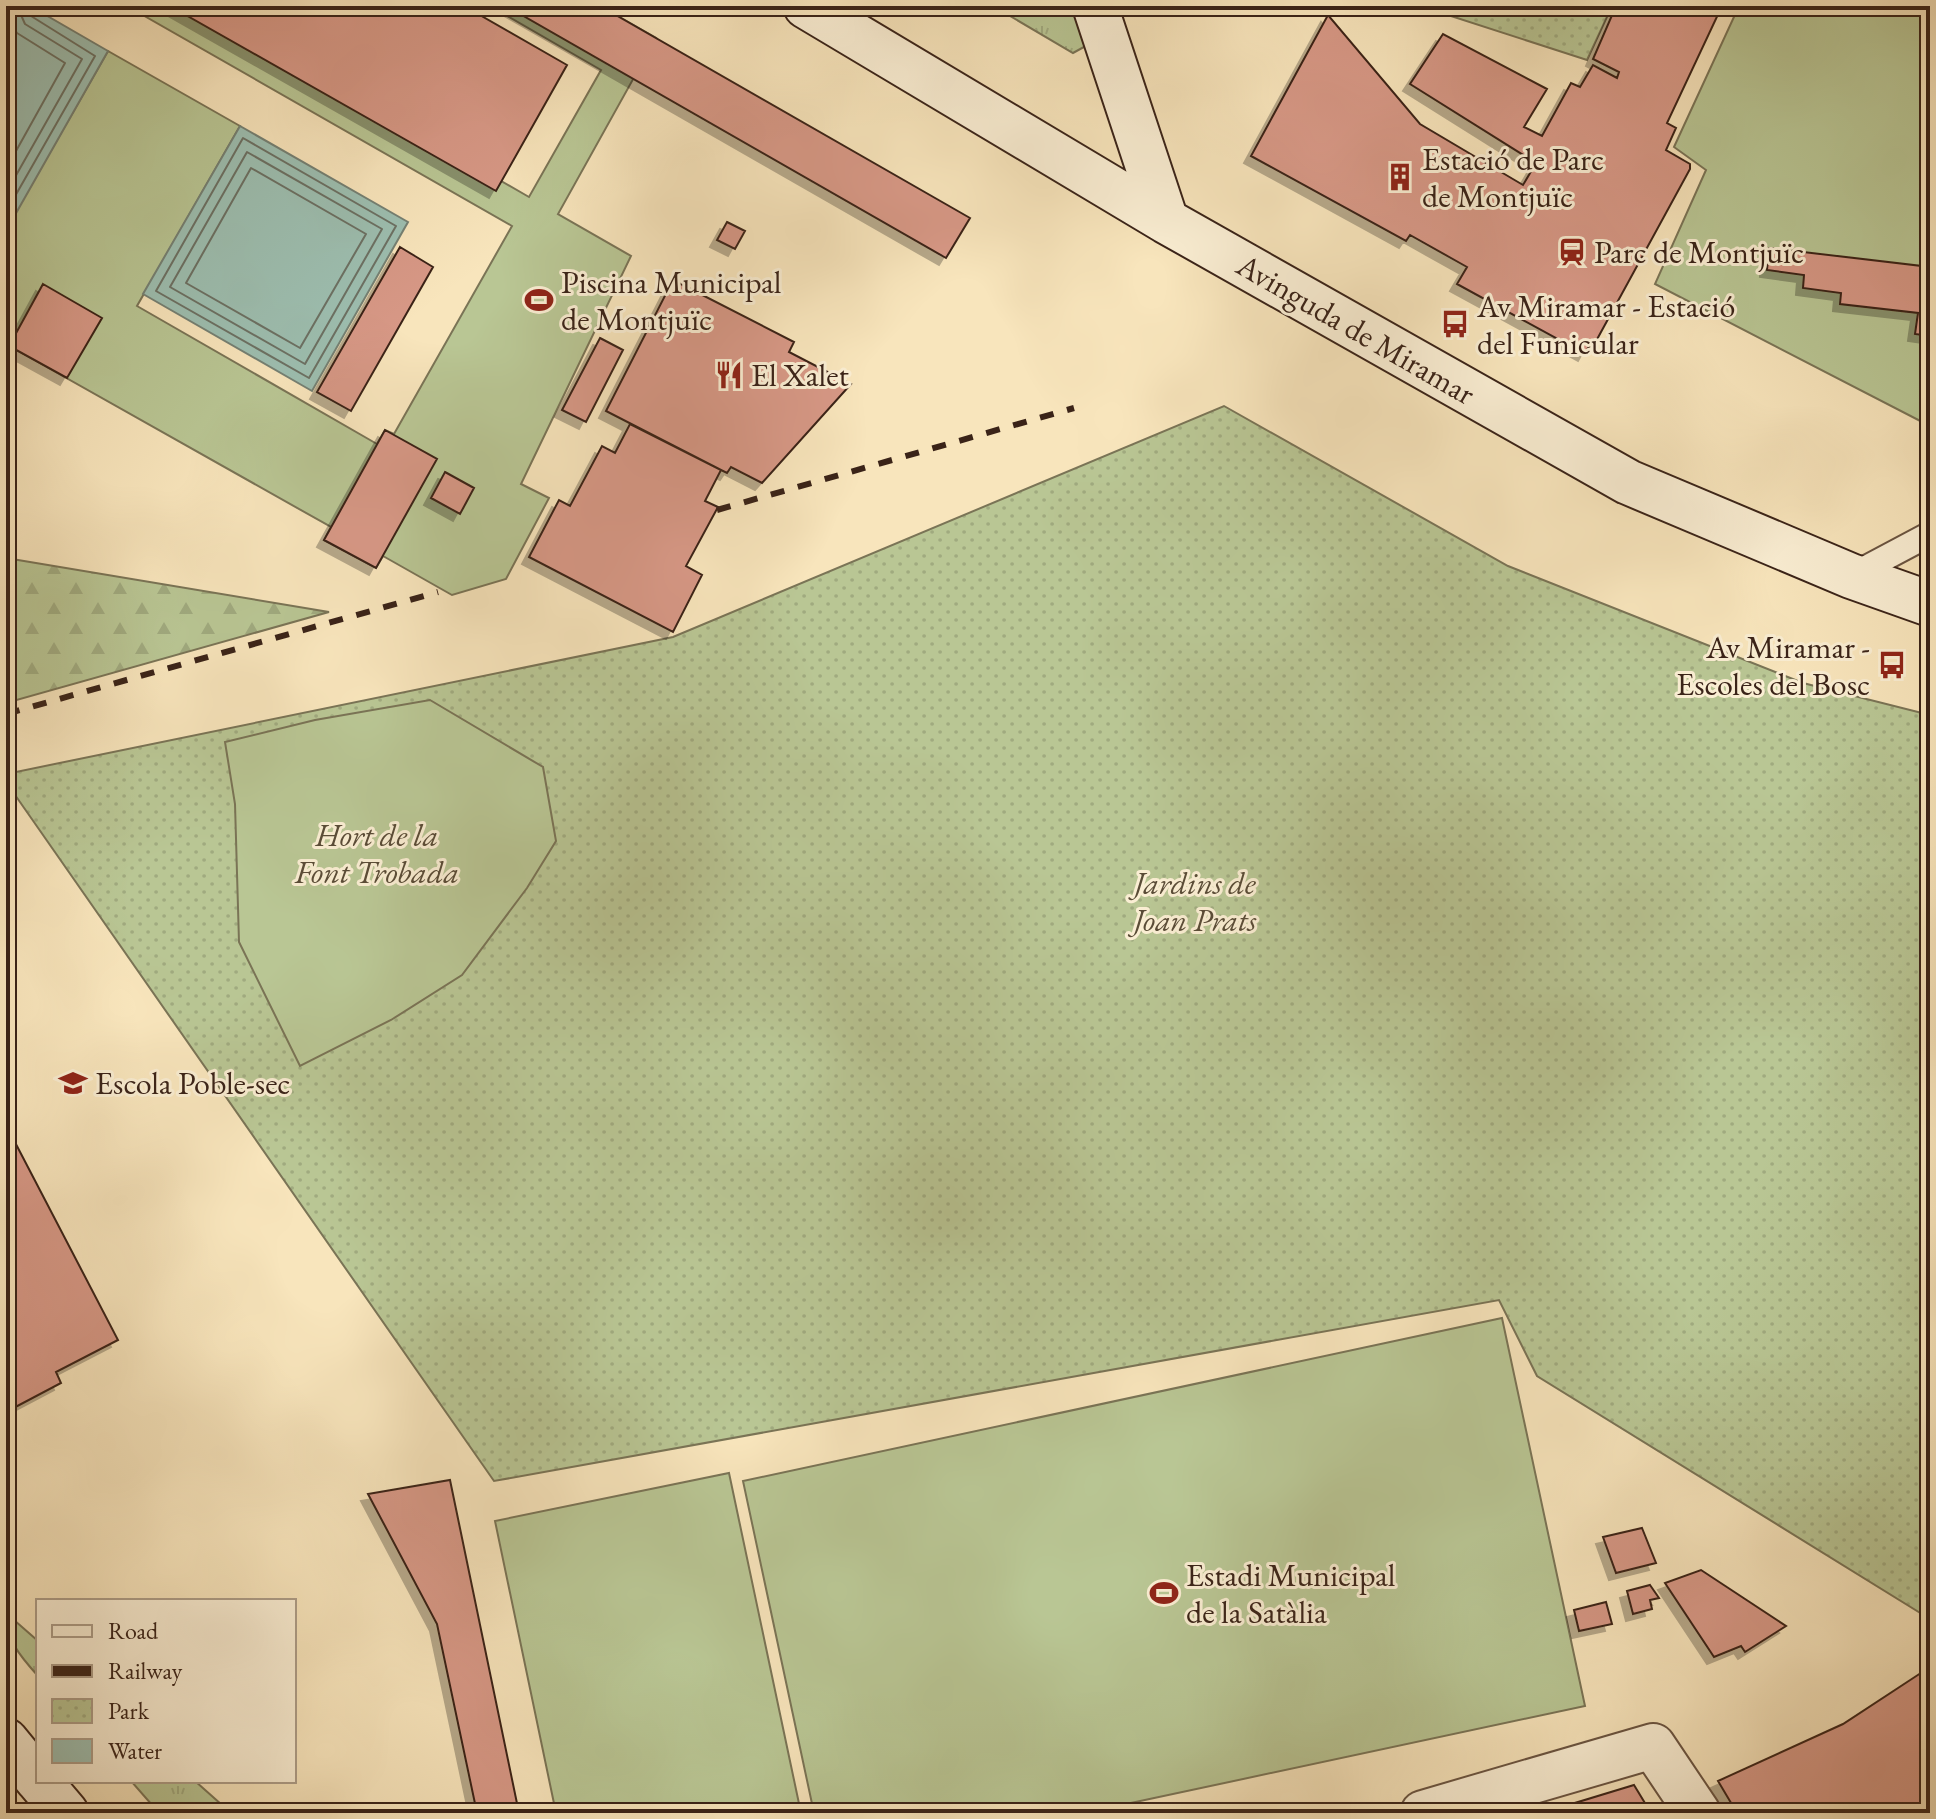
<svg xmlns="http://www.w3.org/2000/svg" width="1936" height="1819" font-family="'EB Garamond',serif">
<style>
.grass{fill:url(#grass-tufts);stroke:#7a7456;stroke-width:2}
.forest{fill:url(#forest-firs);stroke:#7a7456;stroke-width:2}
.park{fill:url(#park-dots);stroke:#7a7456;stroke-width:2}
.garden{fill:#b9c694;stroke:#7a7456;stroke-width:2}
.water{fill:#9dbfb1;stroke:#758174;stroke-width:2}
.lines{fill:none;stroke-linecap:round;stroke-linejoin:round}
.shore{stroke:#6c7164;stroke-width:2}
.building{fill:#d79886;stroke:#3a2318;stroke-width:2;filter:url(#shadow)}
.lane-casing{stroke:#6a5441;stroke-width:28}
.street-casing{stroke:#6a5441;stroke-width:48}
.secondary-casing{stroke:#3a2318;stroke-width:48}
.lane{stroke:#faeed3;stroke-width:24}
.street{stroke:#faeed3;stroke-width:44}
.secondary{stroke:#faeed3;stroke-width:44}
.rail{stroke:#3a2318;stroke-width:6;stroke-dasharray:14 14;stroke-linecap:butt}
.labels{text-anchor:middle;stroke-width:6;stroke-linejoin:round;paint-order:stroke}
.poi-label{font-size:32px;fill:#3a2318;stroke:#faeed3;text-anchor:start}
.street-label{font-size:32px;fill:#3a2318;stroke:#faeed3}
.park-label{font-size:32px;font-style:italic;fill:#5a4c37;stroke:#faeed3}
</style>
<defs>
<pattern id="grass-tufts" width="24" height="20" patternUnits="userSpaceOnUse" patternTransform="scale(2)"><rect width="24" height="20" fill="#b9c694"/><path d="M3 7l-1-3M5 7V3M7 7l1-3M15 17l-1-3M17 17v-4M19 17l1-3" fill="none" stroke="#a0aa7f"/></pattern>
<pattern id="forest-firs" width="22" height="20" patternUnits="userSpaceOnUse" patternTransform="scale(2)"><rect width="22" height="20" fill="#b9c694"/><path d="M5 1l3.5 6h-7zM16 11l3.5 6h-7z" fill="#a0aa7f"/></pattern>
<pattern id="park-dots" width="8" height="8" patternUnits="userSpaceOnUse" patternTransform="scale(2)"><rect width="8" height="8" fill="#b9c694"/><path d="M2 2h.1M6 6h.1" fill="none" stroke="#a0aa7f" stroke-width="1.8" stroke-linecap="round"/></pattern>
<filter id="shadow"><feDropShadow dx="-7" dy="7" stdDeviation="0" flood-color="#0004"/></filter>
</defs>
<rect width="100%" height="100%" fill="#f8e5bc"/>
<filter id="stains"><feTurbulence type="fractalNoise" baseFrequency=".0025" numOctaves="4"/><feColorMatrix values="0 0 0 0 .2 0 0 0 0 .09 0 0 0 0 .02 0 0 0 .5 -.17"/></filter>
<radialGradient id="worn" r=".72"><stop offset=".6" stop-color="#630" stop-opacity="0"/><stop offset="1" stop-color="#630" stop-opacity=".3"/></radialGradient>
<path class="grass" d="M993,6H1075L1093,42L1073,53Z
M6,1613L38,1641V1676C20,1656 6,1640 6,1613Z
M131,1781H195L231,1813H159Z"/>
<path class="forest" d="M6,558L329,612L6,703Z"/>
<path class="park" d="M1420,6H1612L1587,60Z
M1224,406L1508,566L1803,683L1930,715V1619L1537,1376L1499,1300L494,1481L6,782V774L673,637Z"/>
<path class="garden" d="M127,6H197L529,197L601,70L490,6H600L656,38L558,214L631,256L521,484L549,498L506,579L452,595L383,556L376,568L324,540L331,527L6,344V229L108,51L240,126L137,306L377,444L385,430L394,434L512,226Z
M1739,6H1930V426L1655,284L1706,170L1674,147Z
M430,700L543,767L556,841L527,888L462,975L391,1020L300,1066L239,942L235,804L225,742L315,720Z
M1502,1318L1585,1706L1084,1813H814L743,1481Z
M729,1473L801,1813H556L495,1521Z"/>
<path class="water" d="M6,6H30L108,51L11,222L6,219Z
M240,126L408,222L312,391L143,294Z"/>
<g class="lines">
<path class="shore" d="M6,16L17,33L65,63L6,169
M243,138L396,226L309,378L156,291Z
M247,152L382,229L305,364L170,287Z
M251,168L366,234L300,348L186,283Z
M6,193L82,59L25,24L17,6
M6,212L95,56L31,16L27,6"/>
</g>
<path class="building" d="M170,6H464L567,65L496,191Z
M506,6H600L970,218L946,258Z
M1616,6H1722L1667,123L1676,128L1666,150L1690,164V169L1595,343L1592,341L1585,354L1457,284L1467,267L1410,235L1406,241L1251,156L1328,15L1420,124L1523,185L1536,163L1410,84L1443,34L1547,89L1524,127L1542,136L1571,83L1580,87L1593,65L1617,78L1619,72L1593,59Z
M727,222L745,231L735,249L717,240Z
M400,247L433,267L351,411L317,392Z
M1769,248L1930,267V336L1915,334L1918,313L1840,304L1841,293L1803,288L1804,275L1767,270Z
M673,280L794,342L789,352L851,384L762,483L731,467L727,473L721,470L606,411Z
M43,284L102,318L67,378L9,346Z
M600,338L623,350L586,422L562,410Z
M630,424L721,470L705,501L718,507L686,566L702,575L673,632L529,557L559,500L570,506L602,446L615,453Z
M385,430L437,459L376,568L324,540Z
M445,472L474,488L460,514L431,498Z
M6,1125L118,1340L56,1372L61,1383L6,1412Z
M450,1480L519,1813H477L437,1624L368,1494Z
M1642,1528L1656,1563L1616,1573L1603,1537Z
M1701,1570L1786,1626L1745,1652L1741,1646L1714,1657L1665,1583Z
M1650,1585L1659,1598L1650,1600L1652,1609L1633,1614L1627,1591Z
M1606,1602L1612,1624L1579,1631L1574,1610Z
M1930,1667V1813H1737L1718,1781L1843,1724Z
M1634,1785L1651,1813H1568L1565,1806Z"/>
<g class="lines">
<defs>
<path id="lane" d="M1851,576L1930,534"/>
<path id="street" d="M1423,1813L1653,1746L1698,1813"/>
<path id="secondary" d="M806,6L1166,221L1628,482L1851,576L1930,604
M1095,6L1166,221
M6,1741L38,1780
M39,1781L66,1813"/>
</defs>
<use href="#lane" class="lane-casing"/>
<use href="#street" class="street-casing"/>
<use href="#secondary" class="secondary-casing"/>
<use href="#lane" class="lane"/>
<use href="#street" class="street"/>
<use href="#secondary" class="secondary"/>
<path class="rail" d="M717,510L1074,408
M6,714L438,592"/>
</g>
<defs>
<symbol id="building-bare" viewBox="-9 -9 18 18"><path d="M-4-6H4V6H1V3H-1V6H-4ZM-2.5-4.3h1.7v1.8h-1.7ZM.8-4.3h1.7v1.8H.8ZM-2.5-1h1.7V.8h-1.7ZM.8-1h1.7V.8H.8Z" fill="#8f2418" stroke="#faeed3" stroke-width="2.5" paint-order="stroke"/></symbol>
<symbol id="station-bare" viewBox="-9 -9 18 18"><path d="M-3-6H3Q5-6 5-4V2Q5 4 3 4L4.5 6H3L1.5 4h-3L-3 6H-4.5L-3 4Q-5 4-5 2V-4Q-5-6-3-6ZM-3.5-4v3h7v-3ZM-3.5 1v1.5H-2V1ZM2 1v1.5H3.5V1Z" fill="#8f2418" stroke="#faeed3" stroke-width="2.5" paint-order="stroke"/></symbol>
<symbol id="stadium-bare" viewBox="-9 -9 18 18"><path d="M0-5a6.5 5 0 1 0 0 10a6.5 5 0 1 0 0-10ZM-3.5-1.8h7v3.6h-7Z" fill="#8f2418" stroke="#faeed3" stroke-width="2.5" paint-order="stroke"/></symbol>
<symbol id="bus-bare" viewBox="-9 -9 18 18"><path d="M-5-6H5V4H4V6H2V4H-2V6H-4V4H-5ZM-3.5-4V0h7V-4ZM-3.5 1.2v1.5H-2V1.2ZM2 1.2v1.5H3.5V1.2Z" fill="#8f2418" stroke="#faeed3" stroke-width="2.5" paint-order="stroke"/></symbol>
<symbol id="restaurant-bare" viewBox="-9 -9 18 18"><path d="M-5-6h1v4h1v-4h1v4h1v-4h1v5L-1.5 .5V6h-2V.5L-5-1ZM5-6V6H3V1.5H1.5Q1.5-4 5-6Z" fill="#8f2418" stroke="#faeed3" stroke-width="2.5" paint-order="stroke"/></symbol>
<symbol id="school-bare" viewBox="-9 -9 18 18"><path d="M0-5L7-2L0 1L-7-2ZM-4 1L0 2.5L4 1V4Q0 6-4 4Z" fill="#8f2418" stroke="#faeed3" stroke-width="2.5" paint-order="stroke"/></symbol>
</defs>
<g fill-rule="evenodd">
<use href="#building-bare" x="1380" y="157" width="40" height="40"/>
<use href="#station-bare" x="1552" y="232" width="40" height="40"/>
<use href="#stadium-bare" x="519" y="280" width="40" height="40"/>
<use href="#bus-bare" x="1435" y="304" width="40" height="40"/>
<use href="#restaurant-bare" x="709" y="355" width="40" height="40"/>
<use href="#bus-bare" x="1872" y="645" width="40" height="40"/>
<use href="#school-bare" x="53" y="1063" width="40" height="40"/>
<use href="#stadium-bare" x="1144" y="1573" width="40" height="40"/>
</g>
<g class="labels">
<g class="poi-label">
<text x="1422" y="170">Estació de Parc<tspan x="1422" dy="37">de Montjuïc</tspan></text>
<text x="1594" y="263">Parc de Montjuïc</text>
<text x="561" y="293">Piscina Municipal<tspan x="561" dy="37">de Montjuïc</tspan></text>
<text x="1477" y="317">Av Miramar - Estació<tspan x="1477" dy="37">del Funicular</tspan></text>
<text x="751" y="386">El Xalet</text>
<text x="1870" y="658" text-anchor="end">Av Miramar -<tspan x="1870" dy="37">Escoles del Bosc</tspan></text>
<text x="95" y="1094">Escola Poble-sec</text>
<text x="1186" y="1586">Estadi Municipal<tspan x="1186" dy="37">de la Satàlia</tspan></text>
</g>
<g class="street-label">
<text transform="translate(1356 329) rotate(30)" y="11">Avinguda de Miramar</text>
</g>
<g class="park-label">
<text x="377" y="846">Hort de la<tspan x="377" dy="37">Font Trobada</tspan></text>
<text x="1195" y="894">Jardins de<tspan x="1195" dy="37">Joan Prats</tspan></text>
</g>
</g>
<rect width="1936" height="1819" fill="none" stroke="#f8e5bc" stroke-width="32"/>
<rect x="8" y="8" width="1920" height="1803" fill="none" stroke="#3a2318" stroke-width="4"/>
<rect x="16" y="16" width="1904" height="1787" fill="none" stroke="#3a2318" stroke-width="2"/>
<rect x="36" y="1599" width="260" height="184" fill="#faeed3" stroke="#ad9d88" stroke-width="2"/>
<rect x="52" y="1625" width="40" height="12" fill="#faeed3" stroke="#ad9d88" stroke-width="2"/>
<text x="108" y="1639" font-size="24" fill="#3a2318">Road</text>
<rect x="52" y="1665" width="40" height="12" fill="#3a2318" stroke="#ad9d88" stroke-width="2"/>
<text x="108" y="1679" font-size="24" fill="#3a2318">Railway</text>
<rect x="52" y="1699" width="40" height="24" fill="url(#park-dots)" stroke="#ad9d88" stroke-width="2"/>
<text x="108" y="1719" font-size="24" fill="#3a2318">Park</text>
<rect x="52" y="1739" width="40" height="24" fill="#9dbfb1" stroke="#ad9d88" stroke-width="2"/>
<text x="108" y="1759" font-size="24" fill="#3a2318">Water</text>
<rect width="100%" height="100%" filter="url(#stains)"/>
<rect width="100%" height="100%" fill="url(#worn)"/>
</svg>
